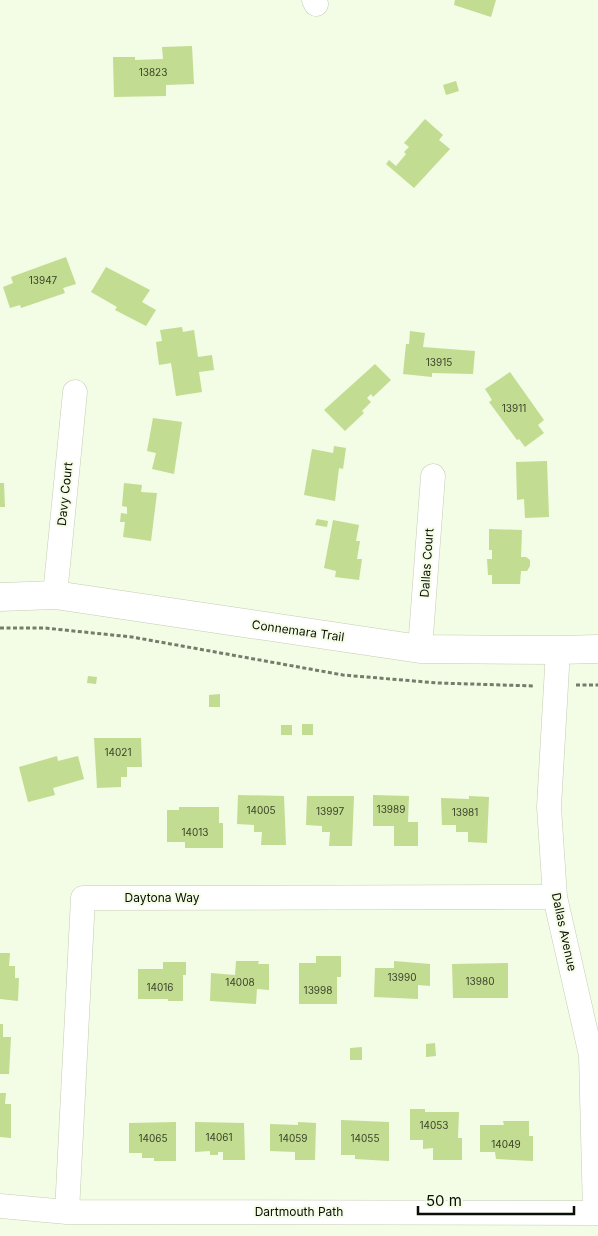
<svg xmlns="http://www.w3.org/2000/svg" width="598" height="1236" font-family="Inter,sans-serif">
<style>
.building{fill:#c2dc91}
.lines{fill:none;stroke-linecap:round;stroke-linejoin:round}
.minor-casing{stroke:#c4ccb5;stroke-width:25}
.tertiary-casing{stroke:#c4ccb5;stroke-width:29}
.path{stroke:#767c6c;stroke-width:3;stroke-dasharray:4 2.5;stroke-linecap:butt}
.minor{stroke:#fff;stroke-width:24}
.tertiary{stroke:#fff;stroke-width:28}
.labels{text-anchor:middle;stroke-width:4;stroke-linejoin:round;paint-order:stroke}
.number-label{font-size:10px;fill:#394229}
.street-label{font-size:12px;fill:#0b0e06;stroke:#f3fce4}
</style>
<rect width="100%" height="100%" fill="#f3fce4"/>
<path class="building" d="M455,0H496L491,17L454,5Z
M192,46L194,84L166,85V96L114,97L113,57H135V60L163,59L162,47Z
M456,81L459,91L446,95L443,85Z
M425,119L443,135L439,140L450,149L414,188L386,164L389,160L396,166L406,154L404,152L409,147L404,143Z
M66,257L76,284L63,288L65,293L21,308L20,305L10,308L3,287L13,283L11,277Z
M106,267L150,290L142,302L156,310L146,326L115,310L117,307L91,292Z
M182,327L183,332L194,330L198,357L212,355L214,370L199,372L202,392L176,396L171,363L159,365L156,342L162,341L160,330Z
M410,331L425,333L423,347L475,351L473,374L432,373V377L403,374L406,344H409Z
M375,364L391,380L373,397L371,394L367,398L371,402L362,411L364,413L345,431L324,410Z
M510,372L544,420L538,425L544,433L525,447L519,439L517,440L489,402L492,400L485,389Z
M153,418L182,422L174,474L152,469L156,453L147,451Z
M334,446L346,448L343,469L339,468L335,501L304,495L312,449L333,453Z
M547,461L549,517L525,518L524,499L517,500L516,462Z
M0,483H4L5,507H0Z
M124,483L142,485L141,492L157,493L151,541L123,537L125,522H120L121,513L127,514V507L122,506Z
M317,519L328,521L327,527L315,525Z
M333,520L359,525L356,541H360L357,559H362L359,580L335,577L336,571L324,568Z
M489,529L522,530L521,557H526L530,560V566L527,571H521L520,584H492V575H488L487,559H492V550H489Z
M88,676L97,677L96,684L87,683Z
M220,694V707H209V695Z
M302,724H313V735H302Z
M281,725H292V735H281Z
M94,738H141L142,767H127V777H121V787L97,788Z
M57,756L58,761L78,756L84,779L53,788L55,795L28,802L19,767Z
M238,795L284,796L286,845H261L262,832H254V825L237,824Z
M373,795L409,796L408,822H418V846H394V826H373Z
M307,796H354L352,846H329L330,832H322V826L306,825Z
M469,796L489,797L487,843L468,842V832H456V825H442L441,798L469,799Z
M179,807H219V823H223V848H185V842H167V810H179Z
M0,953H10L9,966H15V978H19L18,1001L0,999Z
M316,956H341V977H337V1004H299V963H316Z
M236,961H259L258,964H269V990L257,989L256,1004L210,1001L211,973L235,975Z
M394,961L430,964V986L418,985V999L374,997L375,968H394Z
M163,962H186V975H183V1001H168V999H138V969H163Z
M508,963V998H453L452,964Z
M0,1024H3V1037H11L9,1074H0Z
M435,1043L436,1056L426,1057V1044Z
M362,1047V1060H350V1048Z
M0,1093H6L5,1104H11V1138L0,1137Z
M410,1109H425V1112H459L458,1138H462V1160H433V1148L423,1149V1140H410Z
M341,1120L389,1122V1161L355,1159V1155H341Z
M503,1121H529V1136H533V1161L496,1159L495,1152H480V1125H504Z
M176,1122V1161H154V1158H142V1153H129V1123Z
M195,1122L244,1123L245,1160H223V1152H218V1155H210V1151L195,1152Z
M298,1122L316,1123L315,1160H295V1152L270,1151V1124L298,1125Z"/>
<g class="lines">
<defs>
<path id="minor" d="M314,0L316,4
M55,595L75,392
M420,649L433,476
M558,650L549,807L555,897L591,1055L595,1213
M0,1206L67,1212L598,1213
M67,1212L83,898L555,897"/>
<path id="tertiary" d="M0,597L55,595L420,649L558,650L598,649"/>
</defs>
<use href="#minor" class="minor-casing"/>
<use href="#tertiary" class="tertiary-casing"/>
<path class="path" d="M0,628H45L132,637L343,675L438,683L535,686
M576,685H598"/>
<use href="#minor" class="minor"/>
<use href="#tertiary" class="tertiary"/>
</g>
<g class="labels">
<g class="number-label">
<text x="153" y="76">13823</text>
<text x="43" y="284">13947</text>
<text x="439" y="366">13915</text>
<text x="514" y="412">13911</text>
<text x="118" y="756">14021</text>
<text x="391" y="813">13989</text>
<text x="261" y="814">14005</text>
<text x="330" y="815">13997</text>
<text x="465" y="816">13981</text>
<text x="195" y="836">14013</text>
<text x="402" y="981">13990</text>
<text x="480" y="985">13980</text>
<text x="240" y="986">14008</text>
<text x="160" y="991">14016</text>
<text x="318" y="994">13998</text>
<text x="434" y="1129">14053</text>
<text x="219" y="1141">14061</text>
<text x="153" y="1142">14065</text>
<text x="293" y="1142">14059</text>
<text x="365" y="1142">14055</text>
<text x="506" y="1148">14049</text>
</g>
<g class="street-label">
<text transform="translate(65 494) rotate(-84)" y="4">Davy Court</text>
<text transform="translate(427 563) rotate(-86)" y="4">Dallas Court</text>
<text transform="translate(298 631) rotate(8)" y="4">Connemara Trail</text>
<text x="162" y="902">Daytona Way</text>
<text transform="translate(564 932) rotate(78)" y="4">Dallas Avenue</text>
<text x="299" y="1216">Dartmouth Path</text>
</g>
</g>
<path d="M418 1206v8h156v-8" fill="none" stroke="#0b0e06" stroke-width="2.5"/>
<text x="426" y="1206" font-size="15" fill="#0b0e06" stroke="#f3fce4" stroke-width="4" paint-order="stroke">50 m</text>
</svg>
